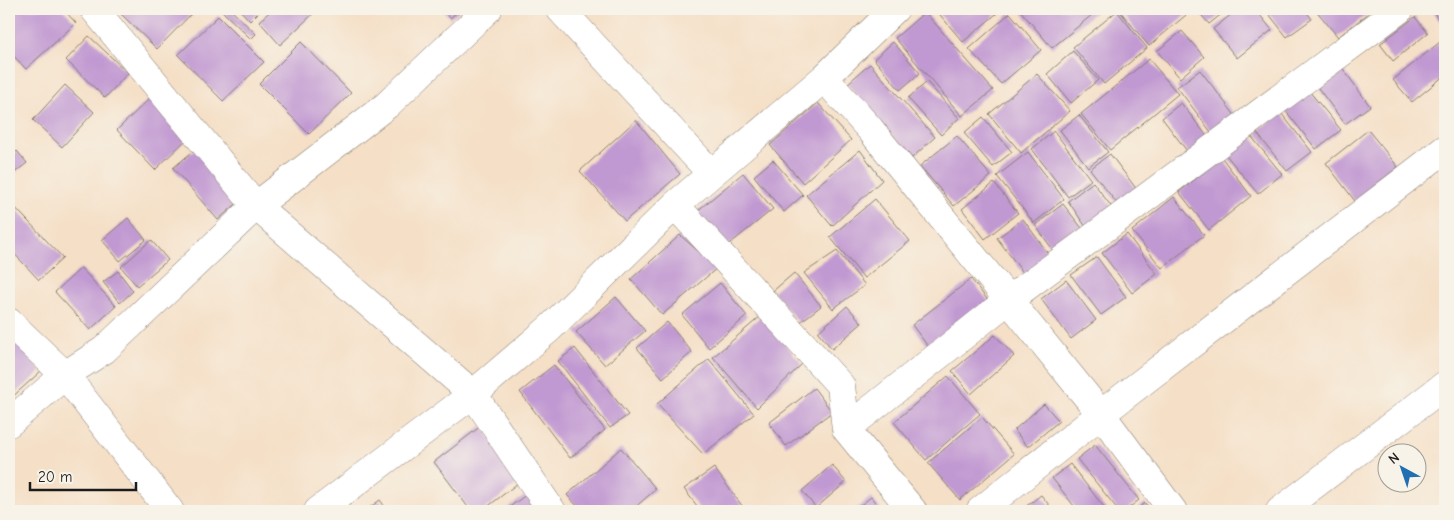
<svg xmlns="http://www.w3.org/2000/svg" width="1454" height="520" font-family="'Comic Neue',sans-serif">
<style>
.building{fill:#c199d2}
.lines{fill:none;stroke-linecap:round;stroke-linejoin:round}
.minor-casing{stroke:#887e71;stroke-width:29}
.minor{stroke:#fff;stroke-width:28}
</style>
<rect width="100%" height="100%" fill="#f7f3e8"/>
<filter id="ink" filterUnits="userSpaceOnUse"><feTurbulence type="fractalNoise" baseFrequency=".02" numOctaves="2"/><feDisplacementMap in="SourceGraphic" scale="10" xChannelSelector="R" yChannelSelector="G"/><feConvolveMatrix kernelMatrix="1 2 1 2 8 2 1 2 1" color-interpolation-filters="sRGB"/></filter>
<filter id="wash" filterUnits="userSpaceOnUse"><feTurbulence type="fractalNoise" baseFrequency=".0096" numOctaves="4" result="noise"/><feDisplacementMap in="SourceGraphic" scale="20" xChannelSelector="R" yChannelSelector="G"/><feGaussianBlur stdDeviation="1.12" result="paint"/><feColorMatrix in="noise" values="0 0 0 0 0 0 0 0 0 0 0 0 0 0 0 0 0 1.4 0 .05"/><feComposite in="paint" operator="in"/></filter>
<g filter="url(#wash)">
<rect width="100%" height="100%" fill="#f5dfc6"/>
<g id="blocks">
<path class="building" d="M9,9H63L76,23L26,69L9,51Z
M125,9H196L157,49L120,13Z
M220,9H230L256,34L251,39Z
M239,9H262L250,21Z
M273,9H314L316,11L280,45L259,21Z
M442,9H461L450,18Z
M935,9H1002L963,42Z
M1019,9H1099L1052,48Z
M1118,9H1191L1192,10L1149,46Z
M1196,9H1228L1209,24Z
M1238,9H1255L1272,30L1237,58L1213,29Z
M1265,9H1304L1312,19L1287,37Z
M1315,9H1374L1338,37Z
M1431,9H1445V29Z
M1117,11L1147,48L1104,84L1073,47Z
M925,12L993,90L962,116L895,38Z
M1010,13L1041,50L1001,84L969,49Z
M218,16L264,62L223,101L178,55Z
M1415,17L1428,33L1393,61L1380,44Z
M1182,31L1204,57L1180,78L1157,51Z
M89,36L128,73L105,98L66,60Z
M301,42L351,93L309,134L259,84Z
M893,42L920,73L900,90L874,59Z
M1440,42L1445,49V75L1412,102L1393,80Z
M1073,51L1098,80L1071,103L1047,74Z
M1149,59L1178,94L1110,150L1081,114Z
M870,64L935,137L912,158L847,84Z
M1341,66L1370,106L1345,124L1315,84Z
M1200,70L1237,118L1214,136L1177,87Z
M1037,74L1070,111L1021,153L989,114Z
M927,82L959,118L941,135L908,98Z
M65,85L94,112L62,147L33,120Z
M1309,91L1341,130L1316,149L1285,110Z
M155,93L193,133L155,170L117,130Z
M818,103L851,140L803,183L770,145Z
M1181,103L1210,140L1190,155L1162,118Z
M1281,113L1312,152L1287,171L1256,132Z
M1079,115L1108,152L1088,167L1060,130Z
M983,117L1012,152L993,167L964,133Z
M636,120L680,174L625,221L580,171Z
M1368,130L1398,167L1355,201L1326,163Z
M1054,131L1091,180L1068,197L1032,149Z
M957,136L991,176L954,206L920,166Z
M1251,136L1282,174L1258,194L1226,155Z
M198,147L243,198L218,220L173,168Z
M860,150L882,180L832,226L806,195Z
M17,151L27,163L9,177V158Z
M1028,152L1064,199L1034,223L997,176Z
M1110,154L1138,191L1119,206L1090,169Z
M1222,158L1251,196L1209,230L1179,192Z
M773,160L803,195L784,212L754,176Z
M743,173L773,209L726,247L696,212Z
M1093,182L1114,210L1088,230L1068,201Z
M994,183L1018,213L985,239L962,209Z
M1174,197L1204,235L1162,268L1132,231Z
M875,199L910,241L864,278L830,237Z
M9,201L63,258L39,280L9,248Z
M1063,204L1085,232L1056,254L1035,225Z
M128,218L146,240L120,261L102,240Z
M1023,219L1052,259L1027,278L997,238Z
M1127,234L1157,274L1132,293L1102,253Z
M680,235L717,268L662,315L631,279Z
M151,240L168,260L137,286L121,267Z
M837,251L865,285L833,309L804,273Z
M1097,257L1126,297L1101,315L1071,275Z
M81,268L116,306L90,330L55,292Z
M118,271L133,291L120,303L103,282Z
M794,273L821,306L799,323L773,291Z
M971,279L990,303L930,349L912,325Z
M1066,280L1096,320L1071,339L1041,299Z
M720,283L747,316L709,348L682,315Z
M616,297L645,331L605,365L576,332Z
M847,306L862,323L832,349L818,332Z
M761,316L802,364L757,408L713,357Z
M667,322L692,352L663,378L637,348Z
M9,333L41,371L9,400Z
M995,335L1014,356L971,394L952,371Z
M575,348L628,415L610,428L558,361Z
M709,359L754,414L703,454L657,404Z
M554,365L605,430L570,458L520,392Z
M948,376L980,414L926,460L894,422Z
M814,388L832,412L786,446L769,423Z
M1044,404L1059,421L1028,447L1014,430Z
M982,417L1014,454L960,500L928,463Z
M481,426L522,480L482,511H471L434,462Z
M1095,445L1139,500L1125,511H1119L1077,459Z
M621,448L656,489L631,511H582L567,495Z
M1070,464L1107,511H1078L1052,478Z
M832,465L846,482L816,508L802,491Z
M714,468L746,511H701L684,489Z
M534,489L550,511H504Z
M1041,495L1054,511H1020Z
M871,497L882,511H853Z
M380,500L388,511H365Z
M1145,503L1151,511H1134Z"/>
</g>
</g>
<g filter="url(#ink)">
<use href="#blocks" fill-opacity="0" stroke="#887e71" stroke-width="1"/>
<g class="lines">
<defs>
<path id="minor" d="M94,9L256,206L473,394L552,511
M560,9L711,173
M824,78L870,129L1101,414L1173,511
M675,205L841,386L846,429L913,511
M9,322L65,375L170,511
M9,423L65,375L104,350L256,206L387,105L488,9
M846,429L1007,301L1400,9
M318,511L473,394L550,328L675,205L824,78L895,9
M980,511L1101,414L1445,149
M1280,511L1445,385"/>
</defs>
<use href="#minor" class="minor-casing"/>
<use href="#minor" class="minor"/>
</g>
</g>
<rect width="1454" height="520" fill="none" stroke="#f7f3e8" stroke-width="30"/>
<g transform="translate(1402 468) rotate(320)"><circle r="24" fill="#f7f3e8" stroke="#9f9d96"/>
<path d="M0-4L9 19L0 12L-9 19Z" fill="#1f6fb2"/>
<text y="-8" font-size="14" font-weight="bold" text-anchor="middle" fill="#1c1c1c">N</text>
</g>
<path d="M30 482v8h106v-8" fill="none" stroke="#1c1c1c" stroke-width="2.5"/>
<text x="38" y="482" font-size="15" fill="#1c1c1c" stroke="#f7f3e8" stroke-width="4" paint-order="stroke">20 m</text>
</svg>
